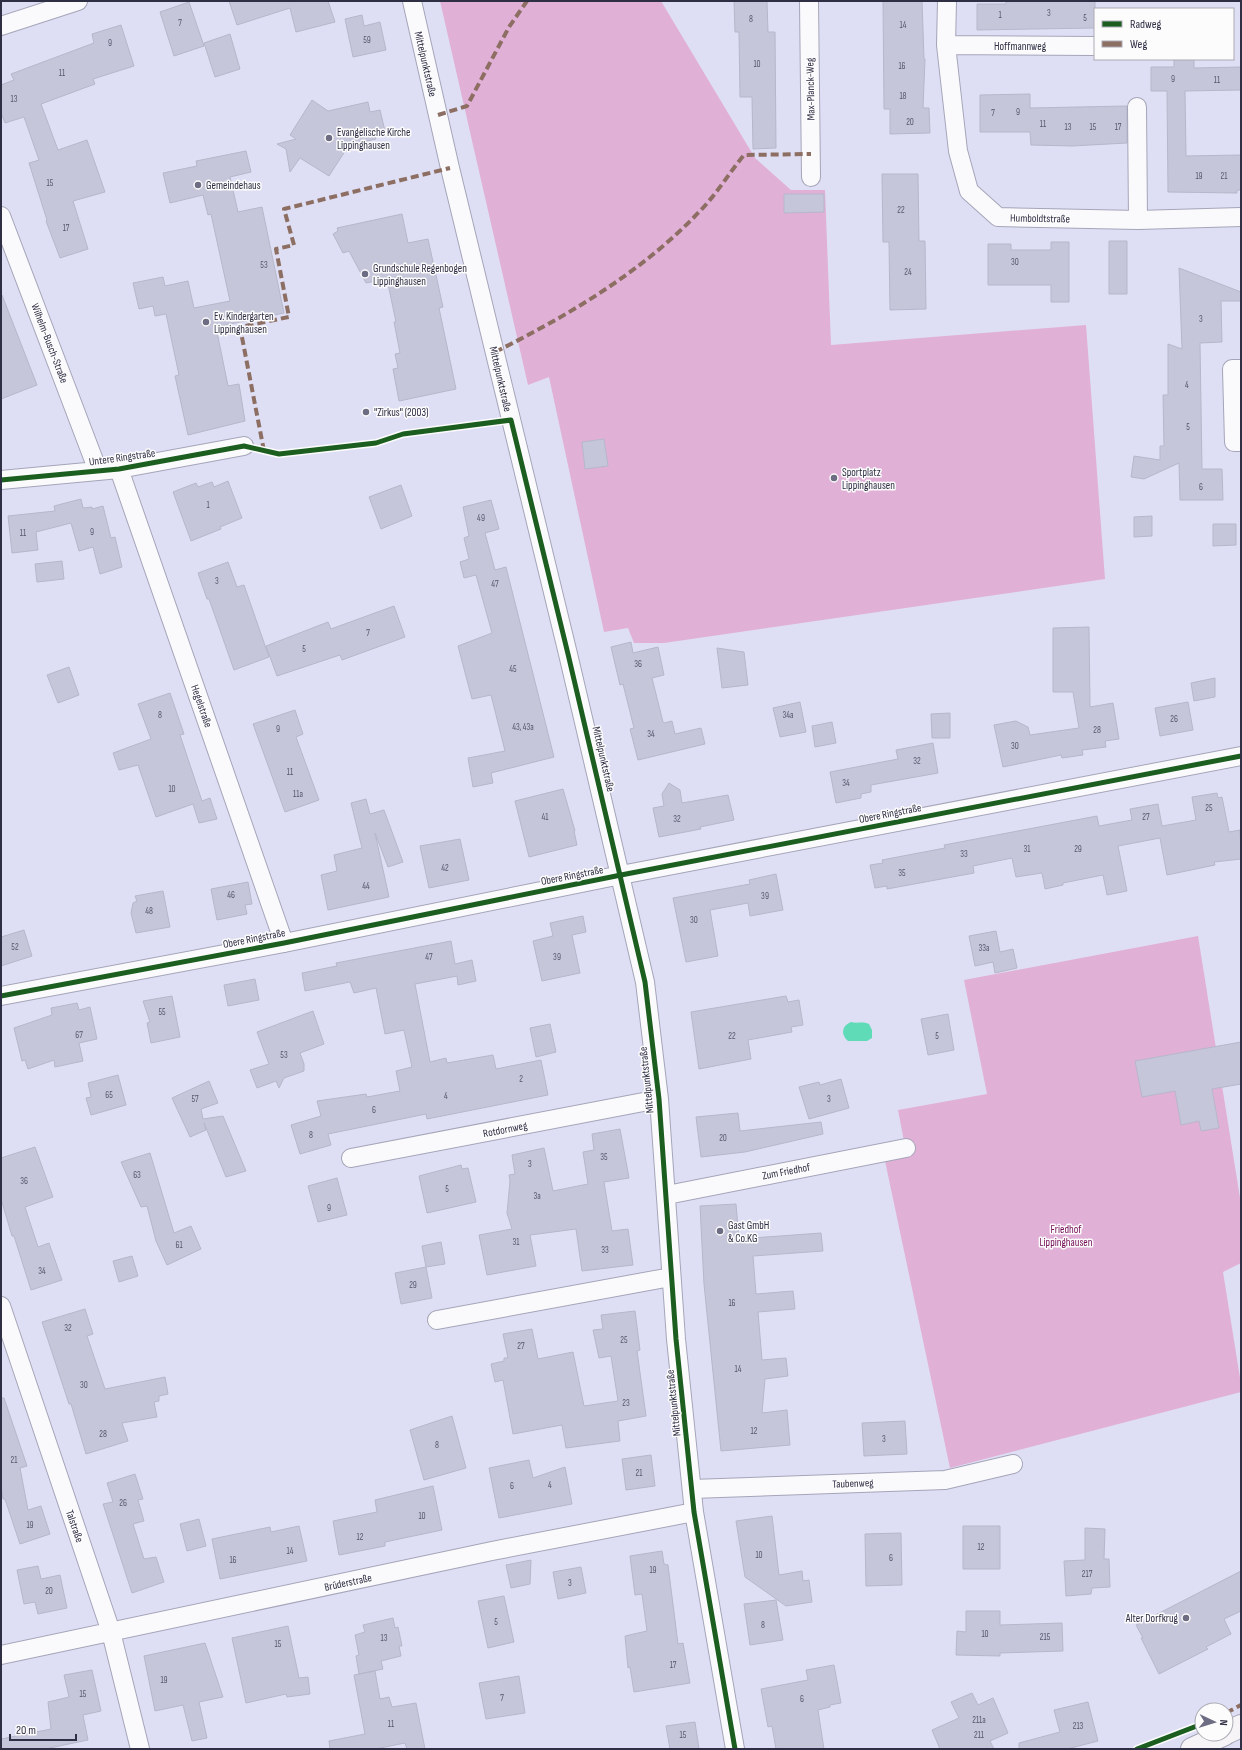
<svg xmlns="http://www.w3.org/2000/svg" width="1242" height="1750" font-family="'Sofia Sans Condensed',sans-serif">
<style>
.green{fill:#e1b0d7}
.water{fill:#5fdbb8}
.building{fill:#c6c6db;stroke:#b7b7cb}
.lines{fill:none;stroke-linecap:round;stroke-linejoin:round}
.minor-casing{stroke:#a5a5b9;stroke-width:20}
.secondary-casing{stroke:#a5a5b9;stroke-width:24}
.minor{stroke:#fafafd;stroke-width:18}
.secondary{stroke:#f6f4f7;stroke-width:22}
.quiet{stroke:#8d6e63;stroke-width:4;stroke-dasharray:8 4;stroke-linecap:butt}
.cycleway-casing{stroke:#fcfcfc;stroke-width:8}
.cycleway{stroke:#1b5e20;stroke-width:5}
.poi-dot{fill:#6c6c82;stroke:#fcfcfc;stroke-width:1.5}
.labels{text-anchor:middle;stroke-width:3;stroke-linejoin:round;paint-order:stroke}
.number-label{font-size:9px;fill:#56566c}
.street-label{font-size:11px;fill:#2e2e45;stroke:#fcfcfc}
.poi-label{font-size:11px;fill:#2e2e45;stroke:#fcfcfc;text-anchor:start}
.park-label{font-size:11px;fill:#740c55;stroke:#fcfcfc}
</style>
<rect width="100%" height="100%" fill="#dedff4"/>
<path class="green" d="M440,1H661L755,158L791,190H825L831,345L1086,325L1105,579L664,643H634L628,628L604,632L549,377L528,385Z
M1198,936L1241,1204V1263L1223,1272L1241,1384V1392L950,1468L885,1161L907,1157L898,1110L987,1094L964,980Z"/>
<path class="water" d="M851,1022C857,1024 862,1021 869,1024L872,1030V1038L867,1041H848C841,1035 841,1026 851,1022Z"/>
<path class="building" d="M229,1H328L335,22L296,32L290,8L237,25Z
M734,1H767L768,32H775L776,148L753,149L752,97H740L739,32H735Z
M883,1H922L924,59H925L923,108H929L930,133L890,134V109H884Z
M1006,1H1095V28L977,30V4H1006Z
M189,2L204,46L174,56L160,12Z
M362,15L364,26L380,22L386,50L353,57L345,19Z
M121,25L134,66L93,79L95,84L41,104L58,150L87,140L105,192L73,201L88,249L60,258L46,221L47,220L29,163L39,160L24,117L5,123L1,113V85L14,80L11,74L94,43L92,34Z
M230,34L240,69L215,77L204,43Z
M1174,59H1194V68L1241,67V90L1185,91L1186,156L1241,155V190H1237V193L1168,192L1167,91H1151V67H1174Z
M1030,94V108L1127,106V143L1072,146L1031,145L1030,132H980V95Z
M312,100L328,111L368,102L370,112L380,110L385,131L374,133L376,139L349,145L329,176L300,158L290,172L286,149L277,144L296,139L290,135Z
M246,151L251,172L230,177L238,212L262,207L284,313L216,327L228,386L239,384L245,421L188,435L175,376L179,375L166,314L155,316L153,306L139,309L133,283L163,277L165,286L188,281L194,308L230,301L211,214L208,215L203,195L170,203L163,173L197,166L196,161Z
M882,174H918L919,241H925L926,309L890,310L889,242H883Z
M784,194H824V212L784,213Z
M402,214L408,243L428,239L443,307L439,308L456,389L399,401L393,369L398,368L395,354L400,353L394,322H396L387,279L366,283L349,251L343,253L333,234L338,231L337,228Z
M1109,241H1127V294H1109Z
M1051,242H1069V302H1051V285H988V244H1011V250H1051Z
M1179,268L1241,292V301H1221L1222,342L1200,343L1202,469H1222L1223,500H1180L1179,463L1144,479L1131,477L1134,456L1160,460V446H1164L1163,395H1168V344L1182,349Z
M2,295L37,385L1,399V296Z
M604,439L608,466L585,469L582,442Z
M228,481L242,518L220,527L221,529L191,541L173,492L196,483L198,487L212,482L214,487Z
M401,485L412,516L381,529L369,497Z
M81,499L83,508L92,507V509L103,506L111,538L115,537L122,567L100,574L93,547L79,551L71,523L36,532L38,550L12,553L8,516L55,511L54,506Z
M491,500L499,529L485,533L495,570L506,567L554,757L491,773L493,783L473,787L468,758L505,751L491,695L472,699L458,646L492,633L476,575L464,578L460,562L469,559L464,538L469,536L463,507Z
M1152,516V536L1134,537V517Z
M1213,524H1236V545L1213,546Z
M62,561L64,579L37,582L35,564Z
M228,562L237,587L244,585L269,657L234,670L209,599H207L198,573Z
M394,606L405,637L342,660L340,655L277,676L266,646L328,622L331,629Z
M1089,627L1090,707L1113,703L1119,739L1105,741L1106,747L1082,750L1083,755L1062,758L1061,755L1003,767L994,725L1016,721L1028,727L1030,735L1079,728L1073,692H1053V628Z
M631,642L633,653L658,647L664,675L652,678L663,722L664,723L672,721L675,734L701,728L705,744L638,760L630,729L634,728L623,684L620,685L611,647Z
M717,648L744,652L748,685L722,688Z
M69,667L79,695L58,703L47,675Z
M1215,678V697L1194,701L1191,683Z
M170,693L184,734L180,735L202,801L210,798L217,819L199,823L193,804L156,817L138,765L119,770L113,753L151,739L138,704Z
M800,702L806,732L780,737L773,708Z
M1188,702L1193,730L1160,736L1155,708Z
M295,710L303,734L296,737L319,800L285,812L253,724Z
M950,713V738H932L931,714Z
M832,722L836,743L815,747L812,726Z
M933,743L938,773L871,785V792L861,794V798L836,803L830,772L898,759L896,750Z
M669,783L680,790L682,803L728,795L734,820L700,827L701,829L659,837L653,808L664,806L662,794Z
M563,789L575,831H574L577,845L529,857L515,801Z
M1217,793L1218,798L1222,797L1229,832L1240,830L1241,859L1214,862L1215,865L1167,875L1160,838L1118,846L1127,891L1107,895L1103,875L1063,883V885L1045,889L1042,873L1016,877L1012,858L973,866L974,873L887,889V886L875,888L870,865L883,863L882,860L945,848L944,845L1097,816L1099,826L1132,820L1130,809L1158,804L1162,826L1196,820L1192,797Z
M366,799L370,814L384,810L403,862L388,867L375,833L389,897L328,910L321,875L337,871L334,855L362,848L351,803Z
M460,839L469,880L429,888L420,846Z
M776,874L783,910L750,916L748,903L710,910L718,956L686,962L673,898L750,884L749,880Z
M248,882L252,904L245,905L247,914L217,920L211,889Z
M163,891L170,927L136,933L131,913L133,903L137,901L135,896Z
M583,916L586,932L572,935L580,973L542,981L533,941L553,936L550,923Z
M24,930L32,956L1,966V937Z
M996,931L1000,952L1013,949L1017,968L995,973L993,962L975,966L969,936Z
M451,941L455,964L472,960L476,981L458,985L457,976L415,984L430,1062L446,1058L447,1063L493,1055L496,1069L541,1060L548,1095L427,1119L426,1114L328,1134L331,1145L300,1154L291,1125L321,1116L317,1101L366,1094L367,1097L400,1091L396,1071L412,1067L404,1030L385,1034L376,988L354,993L350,982L305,991L302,973L337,966L336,963Z
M255,979L259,1000L228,1006L224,985Z
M172,996L180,1037L151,1043L147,1023L150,1022L143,1001Z
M786,996L788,1002L799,1000L803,1025L791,1027L792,1032L748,1040L751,1059L699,1069L691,1012Z
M77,1003L79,1010L90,1007L97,1039L79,1043L83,1061L55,1067L54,1060L28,1069L25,1060L22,1061L14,1028L52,1015L51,1008Z
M313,1011L324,1044L300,1053L304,1064V1071L284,1078L279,1088L276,1081L257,1088L250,1070L269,1064L257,1032Z
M948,1014L954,1050L928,1055L921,1019Z
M550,1024L556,1052L536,1057L530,1028Z
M1241,1042V1084L1212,1089L1219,1128L1201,1131L1199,1121L1181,1125L1175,1091L1142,1097L1135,1061Z
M118,1075L126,1105L91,1115L86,1098L91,1097L88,1083Z
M841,1079L849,1108L809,1119L799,1087L819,1082L820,1085Z
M209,1081L218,1103L201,1109L203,1119L223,1116L246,1171L226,1177L204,1123L206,1130L190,1137L172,1098Z
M738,1113L740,1131L821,1122L823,1134L745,1152L701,1157L696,1117Z
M620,1129L629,1178L604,1182L612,1231L628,1229L633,1265L582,1271L576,1229L530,1235L536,1266L487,1275L479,1235L512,1229L507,1213L510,1181L509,1175L515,1174L512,1155L544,1148L553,1191L588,1184L583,1152L594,1150L592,1134Z
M35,1147L53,1197L25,1207L38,1247L49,1243L62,1280L31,1290L14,1236H12L1,1199V1158Z
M150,1153L174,1233L191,1226L201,1249L167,1265L156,1241L147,1206L141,1207L121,1162Z
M461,1165L462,1169L468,1168L476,1202L427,1213L419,1176Z
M337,1178L347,1215L318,1222L308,1186Z
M736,1204L739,1239L821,1233L823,1251L753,1256L756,1294L793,1291L795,1309L758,1312L762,1360L786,1358L788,1376L765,1379L762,1413L787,1410L790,1445L721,1451L704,1284L700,1206Z
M441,1242L445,1264L426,1267L432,1298L401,1304L395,1273L426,1267L422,1246Z
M132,1256L138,1276L119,1282L113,1261Z
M85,1309L93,1334L87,1336L105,1389L165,1377L168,1394L159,1396V1401L154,1402L157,1417L122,1423L128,1441L86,1454L71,1404H69L42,1322Z
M635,1311L640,1350L637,1351L646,1416L618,1421L620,1441L566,1448L562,1425L513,1434L503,1380L495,1382L491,1364L504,1361V1358H508L503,1334L532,1329L538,1359L573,1352L584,1406L618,1401L611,1356L599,1358L593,1330L603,1329L601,1315Z
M1,1398H4L27,1466L20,1468L28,1510L41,1506L50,1534L20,1544L5,1499H3L1,1488Z
M452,1416L466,1468L424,1480L410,1430Z
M905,1421L907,1454L864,1456L862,1423Z
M651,1455L655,1486L626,1490L622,1459Z
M529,1460L533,1478L565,1467L572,1504L499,1518L489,1468Z
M135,1474L143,1499L138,1500L144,1521L133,1524L144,1559L156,1557L164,1582L132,1593L103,1504L113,1502L107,1483Z
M433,1486L442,1530L385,1542V1546L339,1555L333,1521L377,1512L375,1500Z
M772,1516L779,1575L802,1571L803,1581L809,1580L812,1602L786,1606L745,1577L736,1521Z
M199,1519L206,1546L187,1551L180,1524Z
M299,1526L307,1561L220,1579L212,1539L270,1527L271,1532Z
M963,1526H1000V1569H963Z
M1085,1528L1105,1529L1104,1559H1109L1110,1587L1092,1588L1091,1594L1066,1596L1064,1561L1085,1560Z
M901,1533L902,1585L866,1586L865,1534Z
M662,1551L664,1564L668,1565L678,1644L683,1643L690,1683L634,1692L630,1667L628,1668L625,1636L647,1631L642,1594L635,1595L630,1556Z
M531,1560L530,1584L511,1588L506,1565Z
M38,1566L41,1579L60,1575L67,1608L38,1614L35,1602L24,1604L17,1570Z
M581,1567L586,1593L558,1599L553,1572Z
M1241,1571V1611L1224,1619L1231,1634L1206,1647L1208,1649L1159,1674L1141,1638H1143L1136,1625Z
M504,1596L514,1642L488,1648L478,1601Z
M776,1600L783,1640L750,1645L744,1604Z
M966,1611H1000V1625L1062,1623L1063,1651L1000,1653V1656L956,1655L957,1631L966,1632Z
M393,1618L395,1628L398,1627L402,1646H399L401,1656L381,1661L383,1669L359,1674L356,1656L359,1655L355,1635L365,1632L363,1625Z
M288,1626L299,1678L308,1677L310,1694L287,1697L286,1694L246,1703L232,1638Z
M205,1643L223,1697L199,1702L207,1738L192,1741L183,1705L155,1711L144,1656Z
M834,1665L841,1703L830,1705V1707L818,1710L824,1749H776L772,1726L768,1727L761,1689L808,1680L806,1670Z
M92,1670L101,1711L83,1715L88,1740L45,1749H1V1739L51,1729L48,1702L69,1697L64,1675Z
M375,1671L380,1699L389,1697L392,1707L416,1703L425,1749H407L405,1743L375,1749H330L329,1741L365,1734L354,1675Z
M519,1676L525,1713L486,1719L479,1683Z
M972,1693L978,1705L993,1698L1008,1733L990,1741L994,1749H940L932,1730L959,1718L951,1702Z
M1088,1702L1098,1741L1067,1749H1019V1743L1060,1732L1054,1710Z
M695,1722L699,1749H670L666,1726Z"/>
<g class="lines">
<defs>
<path id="minor" d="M412,1L450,168L568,654L645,982L659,1099L676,1339L694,1512L735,1749
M809,1L811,177
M947,1L946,45L958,151L969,191L998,217L1138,220L1241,217
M1,26L78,1
M946,45L1095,46
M1137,107L1138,220
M1,216L98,471
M1241,369H1232L1234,442H1241
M119,469L284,943
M1,480L119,469L244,446
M1,996L284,943L621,875L1241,756
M351,1158L659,1099
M667,1195L906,1148
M1,1306L111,1632L140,1749
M437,1320L671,1277
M692,1489L945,1480L1013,1464
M1,1655L492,1551L694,1512"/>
<path id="secondary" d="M1226,1733L1241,1726
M1192,1749L1225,1734"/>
</defs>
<use href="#minor" class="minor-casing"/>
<use href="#secondary" class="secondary-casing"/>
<use href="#minor" class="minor"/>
<use href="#secondary" class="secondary"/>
<path class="quiet" d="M438,115L467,106L509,27L527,1
M495,352C569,315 642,272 699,212C716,195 729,173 744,155L811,154
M264,451L240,327L289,317L276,249L294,245L284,209L450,168
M1226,1713L1241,1705"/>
<defs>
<path id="cycleway" d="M1,480L119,469L244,446L279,454L376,443L403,434L511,420L568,654L645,982L659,1099L676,1339L694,1512L735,1749
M1,996L284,943L621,875L1241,756
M1137,1749L1202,1724"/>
</defs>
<use href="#cycleway" class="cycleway-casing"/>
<use href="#cycleway" class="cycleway"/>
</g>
<g class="poi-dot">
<circle cx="329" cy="138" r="4"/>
<circle cx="198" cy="185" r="4"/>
<circle cx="365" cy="274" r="4"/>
<circle cx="206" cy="322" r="4"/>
<circle cx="366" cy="412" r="4"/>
<circle cx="834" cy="478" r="4"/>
<circle cx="720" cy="1231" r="4"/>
<circle cx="1186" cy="1618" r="4"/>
</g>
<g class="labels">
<g class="number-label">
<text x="1049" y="16">3</text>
<text x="1000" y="18">1</text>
<text x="1085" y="21">5</text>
<text x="751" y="22">8</text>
<text x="180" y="26">7</text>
<text x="903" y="28">14</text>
<text x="367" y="43">59</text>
<text x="110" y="46">9</text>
<text x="757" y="67">10</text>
<text x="902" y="69">16</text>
<text x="62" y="76">11</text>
<text x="1173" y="82">9</text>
<text x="1217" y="83">11</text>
<text x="903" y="99">18</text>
<text x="14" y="102">13</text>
<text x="1018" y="115">9</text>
<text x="993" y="116">7</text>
<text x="910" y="125">20</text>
<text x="1043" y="127">11</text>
<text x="1068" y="130">13</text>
<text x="1093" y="130">15</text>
<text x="1118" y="130">17</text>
<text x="1199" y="179">19</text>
<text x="1224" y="179">21</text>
<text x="50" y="186">15</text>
<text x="901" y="213">22</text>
<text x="66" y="231">17</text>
<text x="1015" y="265">30</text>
<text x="264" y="268">53</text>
<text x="908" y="275">24</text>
<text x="1201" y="322">3</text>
<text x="1187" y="388">4</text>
<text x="1188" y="430">5</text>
<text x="1201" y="490">6</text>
<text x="208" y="508">1</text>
<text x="481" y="521">49</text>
<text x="92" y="535">9</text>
<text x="23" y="536">11</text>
<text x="217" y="584">3</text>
<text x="495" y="587">47</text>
<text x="368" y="636">7</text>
<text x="304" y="652">5</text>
<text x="638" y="667">36</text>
<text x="513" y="672">45</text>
<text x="160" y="718">8</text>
<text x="788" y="718">34a</text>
<text x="1174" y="722">26</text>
<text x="523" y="730">43, 43a</text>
<text x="278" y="732">9</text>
<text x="1097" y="733">28</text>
<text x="651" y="737">34</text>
<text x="1015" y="749">30</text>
<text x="917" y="764">32</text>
<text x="290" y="775">11</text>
<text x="846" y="786">34</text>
<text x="172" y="792">10</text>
<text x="298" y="797">11a</text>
<text x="1209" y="811">25</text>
<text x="545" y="820">41</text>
<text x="1146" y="820">27</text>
<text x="677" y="822">32</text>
<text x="1027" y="852">31</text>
<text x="1078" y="852">29</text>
<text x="964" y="857">33</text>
<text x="445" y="871">42</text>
<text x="902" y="876">35</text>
<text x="366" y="889">44</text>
<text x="231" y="898">46</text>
<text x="765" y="899">39</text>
<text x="149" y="914">48</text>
<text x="694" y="923">30</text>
<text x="15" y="950">52</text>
<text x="984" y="951">33a</text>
<text x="429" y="960">47</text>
<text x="557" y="960">39</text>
<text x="162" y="1015">55</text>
<text x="79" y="1038">67</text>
<text x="732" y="1039">22</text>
<text x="937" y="1039">5</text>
<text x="284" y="1058">53</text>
<text x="521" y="1082">2</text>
<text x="109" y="1098">65</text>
<text x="446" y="1099">4</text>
<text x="195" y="1102">57</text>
<text x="829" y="1102">3</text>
<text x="374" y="1113">6</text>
<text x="311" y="1138">8</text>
<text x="723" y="1141">20</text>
<text x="604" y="1160">35</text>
<text x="530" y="1167">3</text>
<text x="137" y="1178">63</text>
<text x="24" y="1184">36</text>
<text x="447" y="1192">5</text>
<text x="537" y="1199">3a</text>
<text x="329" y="1211">9</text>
<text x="516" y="1245">31</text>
<text x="179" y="1248">61</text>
<text x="605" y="1253">33</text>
<text x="42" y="1274">34</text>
<text x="413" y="1288">29</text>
<text x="732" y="1306">16</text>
<text x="68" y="1331">32</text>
<text x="624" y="1343">25</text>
<text x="521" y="1349">27</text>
<text x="738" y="1372">14</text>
<text x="84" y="1388">30</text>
<text x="626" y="1406">23</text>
<text x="754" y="1434">12</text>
<text x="103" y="1437">28</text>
<text x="884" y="1442">3</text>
<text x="437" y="1448">8</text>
<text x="14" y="1463">21</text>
<text x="639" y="1476">21</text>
<text x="550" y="1488">4</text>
<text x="512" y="1489">6</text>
<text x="123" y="1506">26</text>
<text x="422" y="1519">10</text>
<text x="30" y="1528">19</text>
<text x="360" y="1540">12</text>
<text x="981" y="1550">12</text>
<text x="290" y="1554">14</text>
<text x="759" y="1558">10</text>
<text x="891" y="1561">6</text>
<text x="233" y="1563">16</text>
<text x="653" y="1573">19</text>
<text x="1087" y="1577">217</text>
<text x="570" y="1586">3</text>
<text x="49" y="1594">20</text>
<text x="496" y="1625">5</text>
<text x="763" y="1628">8</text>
<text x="985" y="1637">10</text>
<text x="1045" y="1640">215</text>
<text x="384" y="1641">13</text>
<text x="278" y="1647">15</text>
<text x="673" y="1668">17</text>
<text x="164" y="1683">19</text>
<text x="83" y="1697">15</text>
<text x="502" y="1701">7</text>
<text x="802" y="1702">6</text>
<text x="979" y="1723">211a</text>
<text x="391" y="1727">11</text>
<text x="1078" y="1729">213</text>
<text x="683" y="1738">15</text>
<text x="979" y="1738">211</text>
</g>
<g class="street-label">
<text x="1020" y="50">Hoffmannweg</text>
<text transform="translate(426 64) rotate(77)" y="4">Mittelpunktstraße</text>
<text transform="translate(810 89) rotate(-91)" y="4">Max-Planck-Weg</text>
<text transform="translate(1040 218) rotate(1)" y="4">Humboldtstraße</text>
<text transform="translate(50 343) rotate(69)" y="4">Wilhelm-Busch-Straße</text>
<text transform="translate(501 379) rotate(77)" y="4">Mittelpunktstraße</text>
<text transform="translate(122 457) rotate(-8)" y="4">Untere Ringstraße</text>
<text transform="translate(202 706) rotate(71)" y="4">Hegelstraße</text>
<text transform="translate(604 759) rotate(77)" y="4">Mittelpunktstraße</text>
<text transform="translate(890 813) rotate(-11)" y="4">Obere Ringstraße</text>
<text transform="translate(572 875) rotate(-11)" y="4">Obere Ringstraße</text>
<text transform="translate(254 938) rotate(-11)" y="4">Obere Ringstraße</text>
<text transform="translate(646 1080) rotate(-96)" y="4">Mittelpunktstraße</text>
<text transform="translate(505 1129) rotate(-11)" y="4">Rotdornweg</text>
<text transform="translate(786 1171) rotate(-11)" y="4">Zum Friedhof</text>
<text transform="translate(673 1403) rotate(-96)" y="4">Mittelpunktstraße</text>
<text transform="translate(853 1483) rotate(-2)" y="4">Taubenweg</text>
<text transform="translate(75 1526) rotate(71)" y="4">Talstraße</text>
<text transform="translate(348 1582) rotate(-12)" y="4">Brüderstraße</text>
</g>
<g class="poi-label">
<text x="337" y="136">Evangelische Kirche<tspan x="337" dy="13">Lippinghausen</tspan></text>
<text x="206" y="189">Gemeindehaus</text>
<text x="373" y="272">Grundschule Regenbogen<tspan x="373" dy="13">Lippinghausen</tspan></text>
<text x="214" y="320">Ev. Kindergarten<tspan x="214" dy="13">Lippinghausen</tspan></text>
<text x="374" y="416">"Zirkus" (2003)</text>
<text x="842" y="476">Sportplatz<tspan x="842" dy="13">Lippinghausen</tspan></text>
<text x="728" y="1229">Gast GmbH<tspan x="728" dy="13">&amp; Co.KG</tspan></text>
<text x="1178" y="1622" text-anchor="end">Alter Dorfkrug</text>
</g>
<g class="park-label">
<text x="1066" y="1233">Friedhof<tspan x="1066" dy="13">Lippinghausen</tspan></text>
</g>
</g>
<rect width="1242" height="1750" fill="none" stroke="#2e2e45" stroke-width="4"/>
<rect x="1094" y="8" width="140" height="52" fill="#fcfcfc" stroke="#aaaab3"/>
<rect x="1102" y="21" width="20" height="6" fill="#1b5e20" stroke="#aaaab3"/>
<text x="1130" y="28" font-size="12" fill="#2e2e45">Radweg</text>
<rect x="1102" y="41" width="20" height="6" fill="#8d6e63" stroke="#aaaab3"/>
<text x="1130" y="48" font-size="12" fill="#2e2e45">Weg</text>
<g transform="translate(1214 1722) rotate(94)"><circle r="19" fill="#fcfcfc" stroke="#aaaab3"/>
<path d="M0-3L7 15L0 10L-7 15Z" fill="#6c6c82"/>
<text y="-6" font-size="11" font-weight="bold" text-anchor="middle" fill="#2e2e45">N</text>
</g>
<path d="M10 1734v6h66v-6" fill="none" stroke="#2e2e45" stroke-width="2"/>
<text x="16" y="1734" font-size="12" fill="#2e2e45" stroke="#fcfcfc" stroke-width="3" paint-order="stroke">20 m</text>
</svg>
